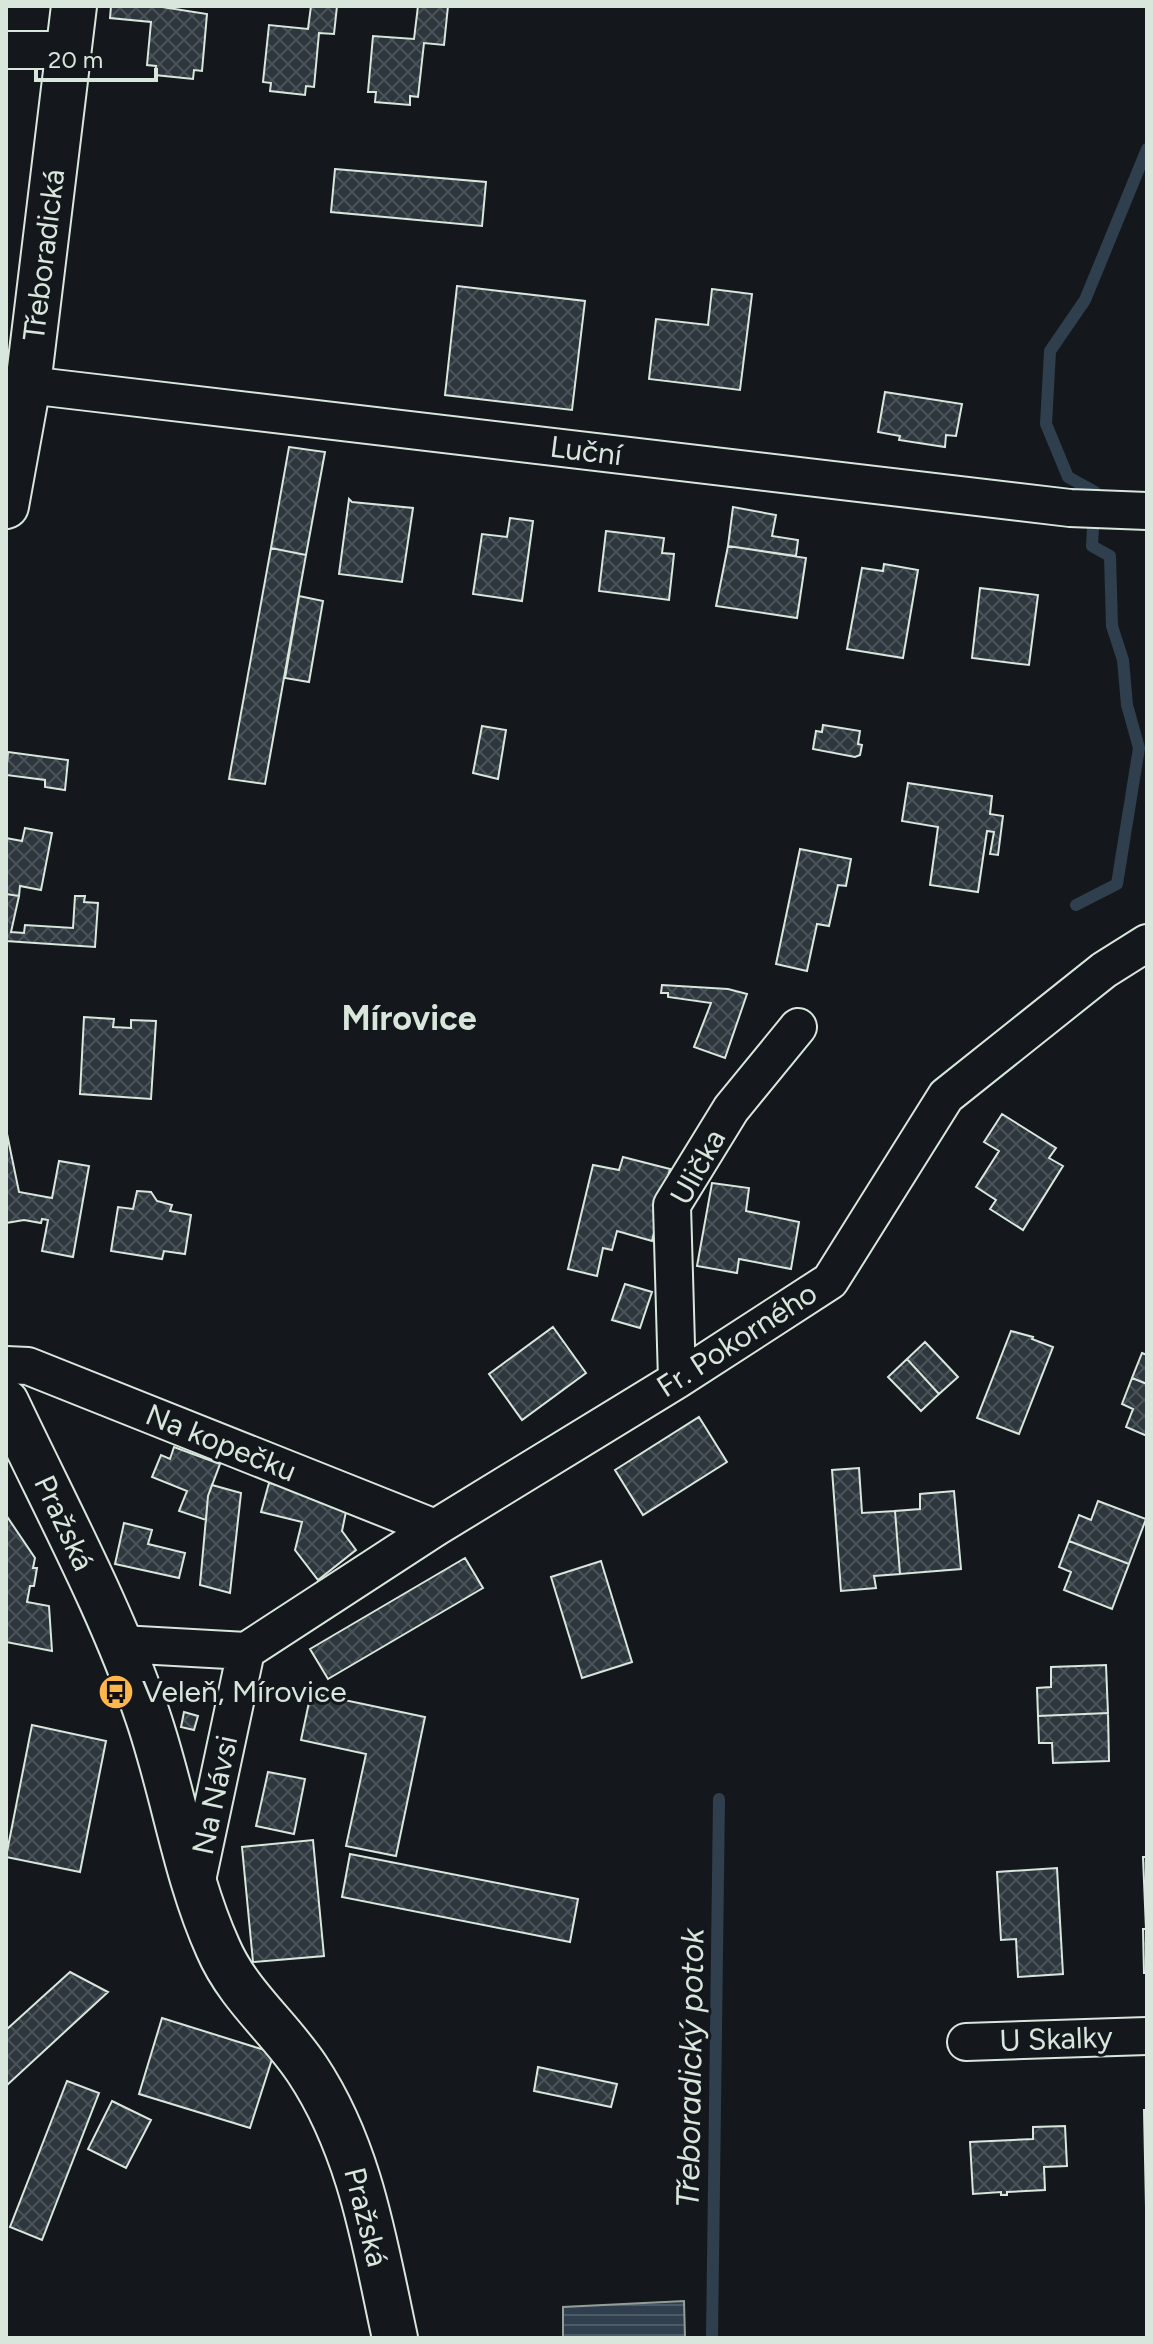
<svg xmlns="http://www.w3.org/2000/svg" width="1153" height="2344" font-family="Figtree,sans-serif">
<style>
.water{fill:url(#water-rules);stroke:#939e99;stroke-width:2}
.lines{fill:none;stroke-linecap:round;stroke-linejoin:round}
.stream{stroke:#2f3f4d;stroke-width:12}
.building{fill:url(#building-cross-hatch);stroke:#d8e6dc;stroke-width:2}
.minor-casing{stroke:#d8e6dc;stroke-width:40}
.tertiary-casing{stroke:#d8e6dc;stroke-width:48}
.minor{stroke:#14181c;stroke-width:36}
.tertiary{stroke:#14181c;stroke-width:44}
.labels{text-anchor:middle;stroke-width:6;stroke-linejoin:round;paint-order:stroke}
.street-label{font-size:30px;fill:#d8e6dc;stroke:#14181c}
.poi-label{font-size:30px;fill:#d8e6dc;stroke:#14181c;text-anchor:start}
.water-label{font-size:32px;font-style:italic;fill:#d8e6dc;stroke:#14181c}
.quarter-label{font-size:34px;font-weight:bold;fill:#d8e6dc;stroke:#14181c}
</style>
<defs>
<pattern id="water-rules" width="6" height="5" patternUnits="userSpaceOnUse" patternTransform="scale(2)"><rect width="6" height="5" fill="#2f3f4d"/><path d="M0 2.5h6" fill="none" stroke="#4c5b66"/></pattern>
<pattern id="building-cross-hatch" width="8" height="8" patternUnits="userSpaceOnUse" patternTransform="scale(2)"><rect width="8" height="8" fill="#2c363c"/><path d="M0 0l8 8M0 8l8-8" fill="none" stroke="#4a5358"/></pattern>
</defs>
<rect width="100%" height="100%" fill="#14181c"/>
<path class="water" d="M684,2301L685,2338H563V2307Z"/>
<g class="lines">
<path class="stream" d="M1076,905L1117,884L1139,748L1127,705L1123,660L1112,626L1110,556L1092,546L1095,492L1068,477L1046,424L1050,351L1085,300L1147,149
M712,2338L719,1799"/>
</g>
<path class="building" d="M111,6H156L207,14L202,71L194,70L193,79L155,75L156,66L147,65L151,22L110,18Z
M311,6H337L334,34L319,33L314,87L306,86L305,95L270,91L271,83L263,82L269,25L308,29Z
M418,6H448L444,45L424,43L418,97L410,96V105L375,102L376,92H368L373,36L414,39Z
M335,169L486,182L482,226L331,212Z
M457,286L585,301L572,410L445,395Z
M712,289L752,294L740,390L649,379L656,319L708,325Z
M885,392L962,404L956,436L946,435L945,447L899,440L900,436L878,432Z
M289,447L325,452L306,555L271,548Z
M349,499L352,502L413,508L402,582L339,574Z
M733,507L776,515L772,536L798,540L796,556L728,546Z
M510,518L533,521L522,601L473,594L482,534L507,537Z
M606,531L664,538L662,553L674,554L669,600L599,591Z
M728,546L806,558L797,618L716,606Z
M271,548L306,555L265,784L229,779Z
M884,564L918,570L903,658L847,649L862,568L883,571Z
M980,588L1038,595L1029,665L972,658Z
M299,596L323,601L309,682L285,678Z
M823,725L860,731L858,744L862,745L860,755L855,757L813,749L816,731L822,732Z
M482,726L506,730L498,779L473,773Z
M8,752L68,760L65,790L45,787V780L6,775Z
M908,783L992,796L990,814L1003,816L998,855L990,854L994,832L987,831L978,892L930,885L938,827L902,821Z
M25,828L52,833L41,890L20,886L19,896L6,894V838L22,841Z
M800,849L851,859L846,886L838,885L829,926L817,924L807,971L776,964Z
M6,894L19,896L11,932L24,933L25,925L73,928L75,896H85L84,902L98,903L95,947L6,941Z
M662,985L728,989L747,994L725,1058L694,1047L711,1003L668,997V993H661Z
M84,1017L114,1019L113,1027L131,1028V1020L156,1021L151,1099L80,1094Z
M1002,1114L1056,1148L1049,1158L1063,1166L1023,1230L990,1209L996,1200L976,1187L999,1151L984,1142Z
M6,1129L19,1192L52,1198L59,1161L89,1166L73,1257L42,1251L48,1220L42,1219L41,1223L24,1220L6,1223Z
M623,1157L670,1169L652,1241L617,1231L612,1250L603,1248L597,1276L568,1269L593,1165L619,1170Z
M712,1183L749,1188L746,1211L799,1222L791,1269L739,1259L737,1273L697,1266Z
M137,1191L151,1192L157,1201L172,1205L170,1211L191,1215L185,1254L164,1251L162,1259L111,1251L118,1207L133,1209Z
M625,1284L652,1292L640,1328L612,1320Z
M553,1327L586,1373L522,1420L489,1374Z
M1011,1331L1033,1337L1032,1339L1053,1347L1019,1434L977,1418Z
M925,1342L958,1377L939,1394L907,1359Z
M1142,1353L1147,1355V1384L1132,1378Z
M907,1359L939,1394L921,1411L888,1377Z
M1132,1378L1147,1384V1436L1126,1427L1133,1409L1122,1404Z
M699,1417L727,1462L643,1515L615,1470Z
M174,1447L220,1464L208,1496L206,1520L179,1511L187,1491L152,1477L161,1455L170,1459Z
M859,1468L862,1513L895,1511L900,1574L874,1576L876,1588L841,1591L832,1470Z
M269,1483L348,1502L342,1531L356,1550L318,1580L295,1550L302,1522L261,1512Z
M212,1485L241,1493L230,1593L200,1585L208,1496Z
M954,1491L961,1569L900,1574L895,1511L920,1509V1494Z
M1098,1501L1146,1519L1129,1564L1069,1541L1079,1515L1091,1520Z
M6,1515L35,1558L33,1568H37L34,1586H30L27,1602L49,1606L52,1651L6,1642Z
M124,1523L152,1530L148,1544L185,1553L179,1578L115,1564Z
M1069,1541L1129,1564L1112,1609L1064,1590L1071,1572L1059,1567Z
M465,1558L483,1588L328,1679L310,1649Z
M601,1561L632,1662L582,1678L551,1577Z
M1106,1665L1108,1713L1038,1716L1037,1688L1051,1687V1667Z
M311,1693L425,1717L396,1856L346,1846L366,1754L301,1740Z
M184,1712L198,1716L194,1730L181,1727Z
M1108,1713L1109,1761L1053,1763L1052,1743H1039L1038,1716Z
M32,1725L106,1741L80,1872L6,1857Z
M268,1772L305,1779L294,1834L256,1826Z
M313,1840L324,1956L253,1962L242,1847Z
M350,1854L578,1899L570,1942L342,1897Z
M1143,1857H1147V1973H1144L1143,1929H1146Z
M1057,1868L1063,1974L1018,1977L1016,1939L1001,1940L997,1872Z
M70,1972L108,1992L6,2086V2030Z
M162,2018L274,2053L250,2128L139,2094Z
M538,2067L617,2084L611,2107L534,2091Z
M67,2081L99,2093L42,2240L10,2227Z
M112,2101L151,2120L126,2168L88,2149Z
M1144,2110H1147V2206H1146Z
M1065,2126L1067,2166L1044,2167L1045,2190L1007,2192V2195H1001V2192L973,2194L970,2142L1033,2139V2127Z"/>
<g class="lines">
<defs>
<path id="minor" d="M6,50H69
M28,385L1070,508L1147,511
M6,1365L28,1366L435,1528
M677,1380L672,1205L731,1109L798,1027
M121,1644L246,1651L196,1885
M246,1651L435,1528L677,1380L830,1281L946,1096L1104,970L1147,943
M966,2042L1147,2036"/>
<path id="tertiary" d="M6,506L28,385L74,6
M6,1402C55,1506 111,1608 148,1717C174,1793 185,1875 218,1948C238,1995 279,2027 307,2069C361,2150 375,2246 395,2338"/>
</defs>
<use href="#minor" class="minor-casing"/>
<use href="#tertiary" class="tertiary-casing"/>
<use href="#minor" class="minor"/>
<use href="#tertiary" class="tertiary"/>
</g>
<defs>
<symbol id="bus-disc" viewBox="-11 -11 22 22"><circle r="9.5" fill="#ffb74d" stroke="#14181c"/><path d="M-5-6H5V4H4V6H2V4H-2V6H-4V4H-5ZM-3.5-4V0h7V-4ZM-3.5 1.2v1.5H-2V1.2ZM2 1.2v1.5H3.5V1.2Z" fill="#111"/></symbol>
</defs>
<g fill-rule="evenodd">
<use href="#bus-disc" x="96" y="1672" width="40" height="40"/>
</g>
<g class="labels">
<g class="street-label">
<text transform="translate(44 255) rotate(-83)" y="10">Třeboradická</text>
<text transform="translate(586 451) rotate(7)" y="10">Luční</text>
<text transform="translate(698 1167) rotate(-61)" y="10">Ulička</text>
<text transform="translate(737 1340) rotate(-33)" y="10">Fr. Pokorného</text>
<text transform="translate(221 1443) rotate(22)" y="10">Na kopečku</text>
<text transform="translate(64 1523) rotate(65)" y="10">Pražská</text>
<text transform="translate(215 1795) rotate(-78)" y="10">Na Návsi</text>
<text transform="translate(1056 2039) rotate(-2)" y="10">U Skalky</text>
<text transform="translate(366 2217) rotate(76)" y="10">Pražská</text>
</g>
<g class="poi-label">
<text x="142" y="1702">Veleň, Mírovice</text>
</g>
<g class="water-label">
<text transform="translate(690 2068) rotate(-89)" y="11">Třeboradický potok</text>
</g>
<g class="quarter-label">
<text x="409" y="1030">Mírovice</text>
</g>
</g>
<rect width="1153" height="2344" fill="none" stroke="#d8e6dc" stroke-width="16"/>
<path d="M36 68v12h120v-12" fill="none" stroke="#d8e6dc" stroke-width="4"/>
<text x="48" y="68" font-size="24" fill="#d8e6dc" stroke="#14181c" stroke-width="6" paint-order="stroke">20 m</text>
</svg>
